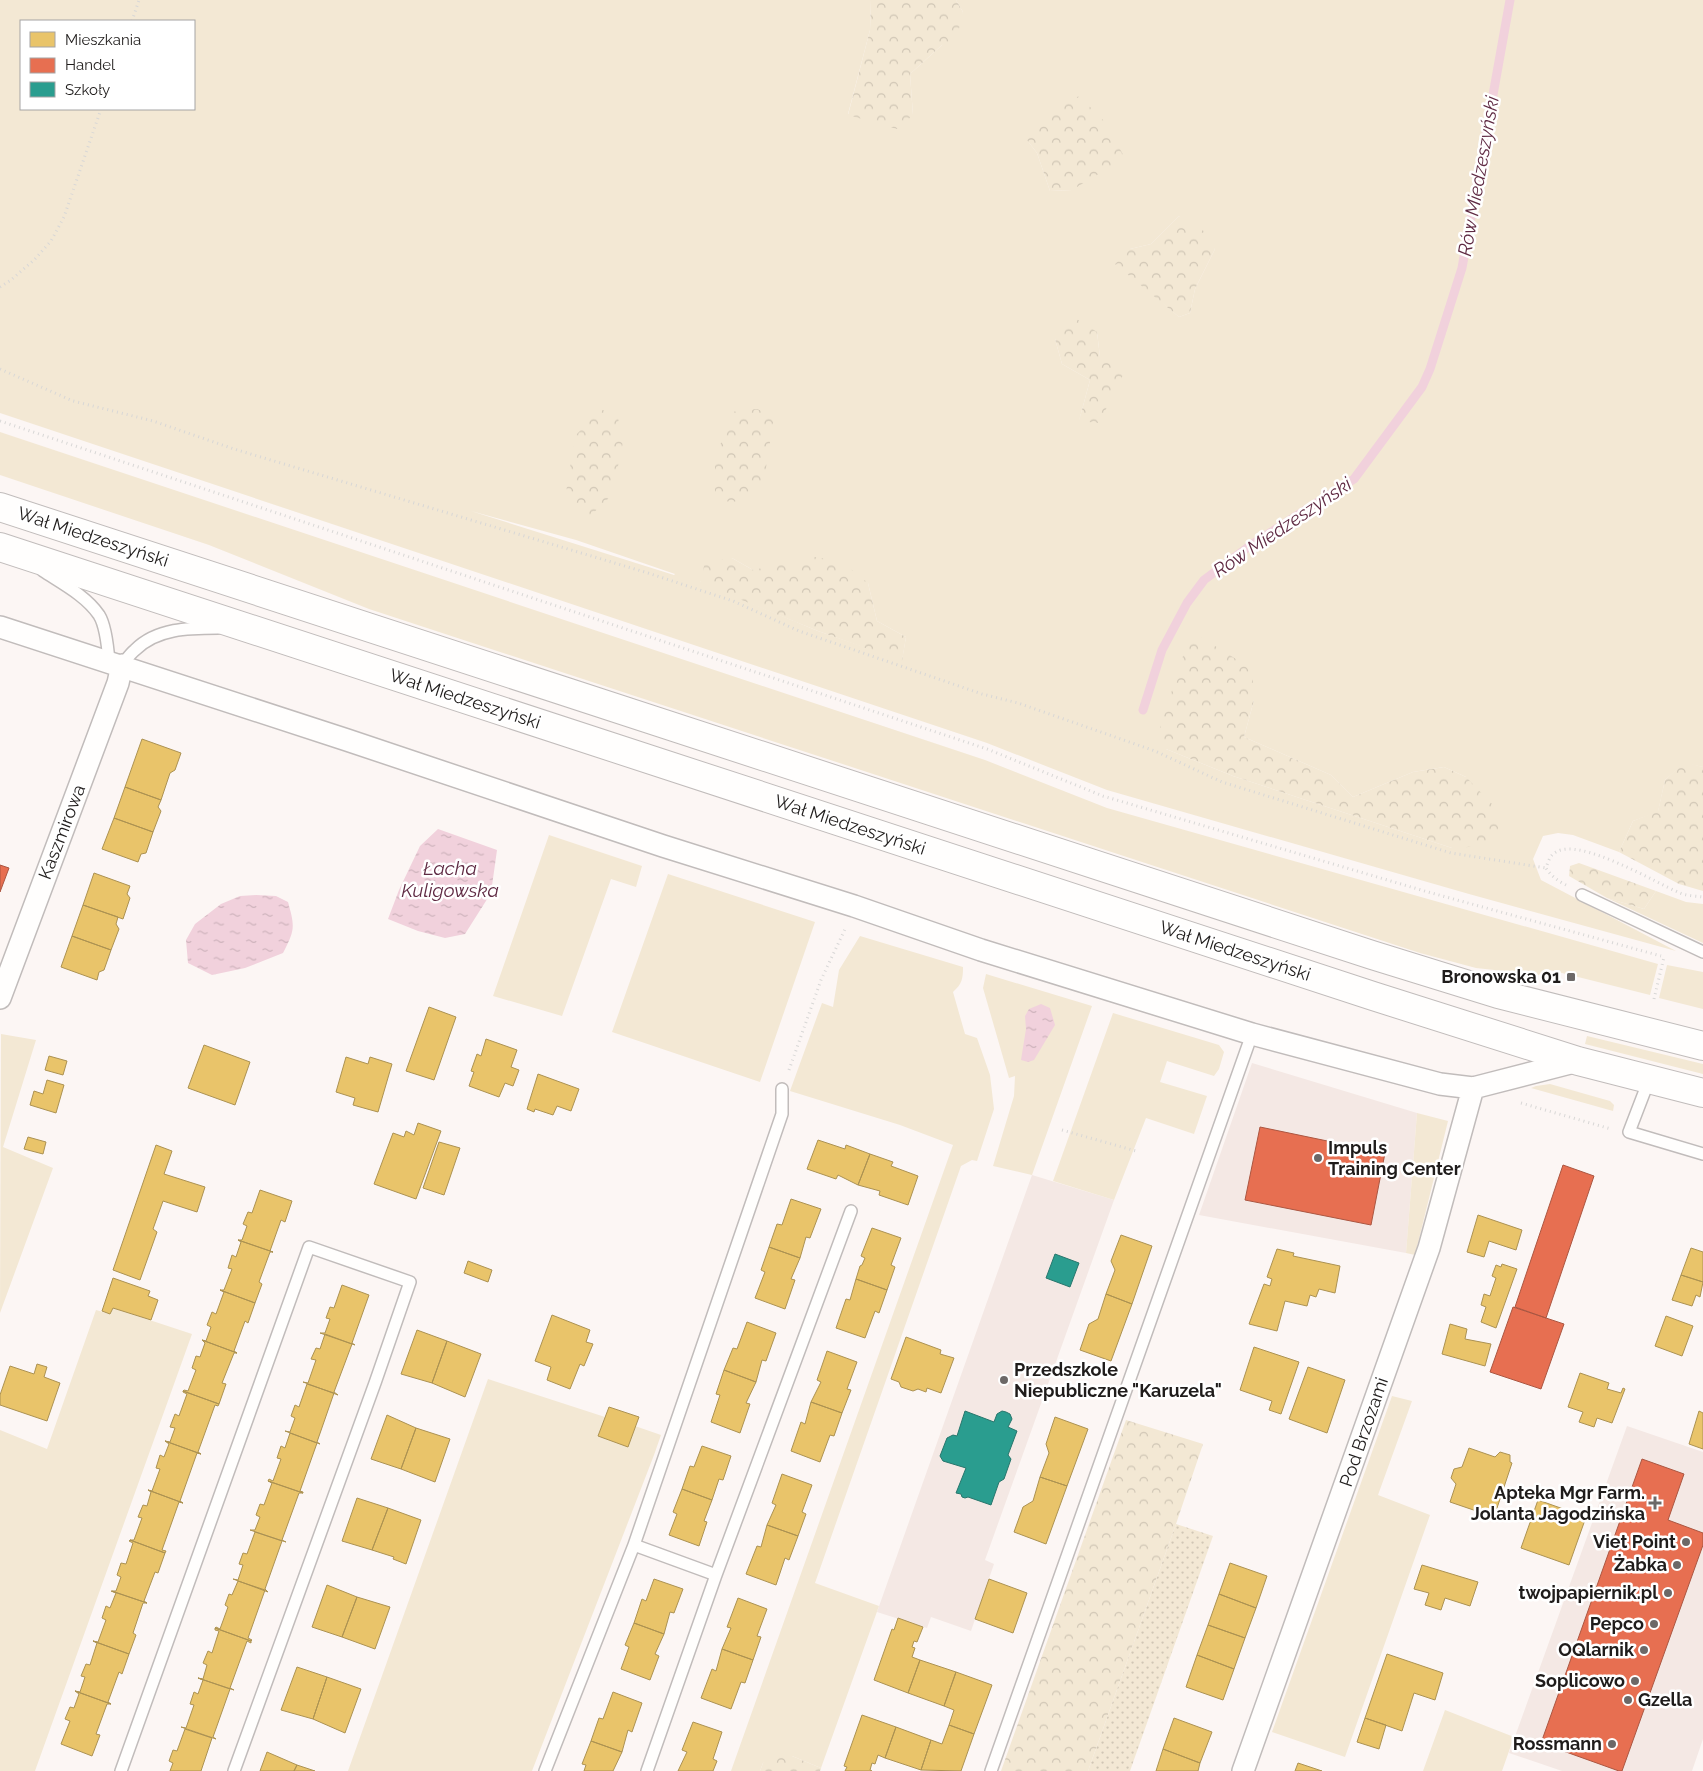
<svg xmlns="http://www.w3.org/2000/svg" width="1703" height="1771" font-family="Raleway,sans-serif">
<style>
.built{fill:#f4e8e4}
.grass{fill:#f3e8d4;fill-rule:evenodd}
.forest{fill:url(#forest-crowns)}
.garden{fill:url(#garden-dots)}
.water{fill:url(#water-ripples)}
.homes{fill:#e9c46a;stroke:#ac9252}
.shops{fill:#e76f51;stroke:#ab5641}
.schools{fill:#2a9d8f;stroke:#27766c}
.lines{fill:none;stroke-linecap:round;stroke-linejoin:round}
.stream{stroke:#f1d1dc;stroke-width:9}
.lane-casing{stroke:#c1bcbb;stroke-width:14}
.street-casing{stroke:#c1bcbb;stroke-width:24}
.secondary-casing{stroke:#c1bcbb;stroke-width:30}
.path{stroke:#d8d7d6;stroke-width:3;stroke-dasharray:1 4;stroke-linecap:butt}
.lane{stroke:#fffefd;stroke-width:11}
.street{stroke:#fffefd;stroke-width:21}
.secondary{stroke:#fffefd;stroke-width:28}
.poi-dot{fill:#6c6867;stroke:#fff;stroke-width:2}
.labels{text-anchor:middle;stroke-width:5;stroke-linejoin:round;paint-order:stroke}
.street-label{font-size:18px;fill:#1f1c1b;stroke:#fff}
.poi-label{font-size:18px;font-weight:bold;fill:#1f1c1b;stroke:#fff;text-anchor:end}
.water-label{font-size:19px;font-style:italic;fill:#5f2a43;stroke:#fff}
</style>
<defs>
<pattern id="forest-crowns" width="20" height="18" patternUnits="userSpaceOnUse" patternTransform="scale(1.25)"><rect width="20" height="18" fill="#f3e8d4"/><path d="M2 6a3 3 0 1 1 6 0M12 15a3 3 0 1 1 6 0" fill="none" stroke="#d0c6b5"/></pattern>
<pattern id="garden-dots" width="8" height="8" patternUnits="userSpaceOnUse" patternTransform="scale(1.25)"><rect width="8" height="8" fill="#f3e8d4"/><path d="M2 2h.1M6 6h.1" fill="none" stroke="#d0c6b5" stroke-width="1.8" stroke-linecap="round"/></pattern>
<pattern id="water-ripples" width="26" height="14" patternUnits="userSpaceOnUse" patternTransform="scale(1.25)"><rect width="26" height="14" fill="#f1d1dc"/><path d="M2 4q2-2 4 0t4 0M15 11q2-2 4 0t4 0" fill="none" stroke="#ceb3bc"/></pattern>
</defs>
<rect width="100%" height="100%" fill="#fcf6f4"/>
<path class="built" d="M1252,1063L1417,1113L1406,1253L1199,1215Z
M1032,1175L1114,1200L985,1560L994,1564L971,1631L931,1617L927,1628L877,1612Z
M1627,1426L1703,1452V1739L1692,1771H1562L1509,1753Z"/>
<path class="grass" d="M0,0H871L870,30L848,114L913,115L910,74L942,45L963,12L956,0H1703V767L1684,763L1665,780L1658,812L1633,821L1619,852L1573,835L1558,833L1543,836L1533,859L1541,880L1676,951L1469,894L1107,790L987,743L0,413ZM21,21H194V109H21ZM1027,140L1072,190L1050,191L1037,153ZM1179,216L1215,249L1195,289L1190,313L1179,317L1141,284L1130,249L1151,244ZM1097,332L1100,357L1079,421L1090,380L1062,364L1055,339ZM471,511L576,540L675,574L674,575ZM732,558L753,570L868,583L877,621L906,637L902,660L818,631L700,582ZM1254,700L1244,737L1331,775L1353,797L1413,772L1444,767L1466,777L1452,848L1233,776L1166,749Z
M0,432L985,760L1107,808L1658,964L1650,995L1546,969L1539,975L1476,968L1420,953L369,609L209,545L0,475Z
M549,835L642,866L636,887L611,879L562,1016L493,996Z
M668,874L815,922L760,1082L612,1032Z
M1656,891L1686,902L1703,904V943L1607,898L1644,909Z
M860,936L963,967C963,979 962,984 953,992L965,1034L977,1038L990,1075L994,1109L977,1161L972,1160L961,1166L815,1583L879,1606L821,1768L792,1756L763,1763L760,1771H731L953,1145L900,1125L790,1091L822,1003L833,1007L839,970Z
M1667,965L1703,972V1009L1659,998Z
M986,974L1092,1006L1032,1175L993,1166L1014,1096L1015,1076L1009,1078L983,988Z
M1113,1013L1219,1045L1224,1052L1219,1069L1214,1076L1167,1061L1160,1082L1207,1096L1194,1134L1146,1118L1114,1200L1053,1181Z
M1,1034L36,1040L3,1147L53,1168L0,1313Z
M1587,1036L1703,1064V1074L1585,1044Z
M1550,1084L1610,1101L1614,1105L1613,1111L1531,1088L1536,1086Z
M1417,1113L1448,1121L1415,1255L1406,1253Z
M113,1308L192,1334L35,1771H0V1430L47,1449L96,1310L110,1314Z
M488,1379L605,1417L599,1436L628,1446L635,1426L661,1435L654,1455L532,1771H348Z
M1392,1396L1412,1401L1378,1495L1430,1515L1345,1757L1272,1732Z
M1445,1710L1514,1737L1502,1771H1423Z"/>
<path class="forest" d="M871,0H956L963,12L956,41L942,45L910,74L913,115L897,129L848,115L870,30Z
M1079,96L1104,121L1125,158L1072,190L1050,191L1037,153L1027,140L1039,117Z
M1179,216L1207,233L1215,249L1195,289L1190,313L1179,317L1115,264L1130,249L1151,244Z
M1072,316L1097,332L1100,357L1126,369L1099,423L1079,421L1090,380L1062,364L1055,339Z
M601,409L618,418L623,442L612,495L588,518L564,505L575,436Z
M757,409L774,416L762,494L733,502L715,500V461L731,412Z
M814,557L841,561L868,583L877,621L906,637L902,661L818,631L700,583L705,562L732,558L753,570Z
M1191,631L1252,669L1254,700L1244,737L1331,775L1353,797L1413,772L1444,767L1466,777L1492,804L1497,819L1501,845L1452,848L1233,776L1166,749L1157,737Z
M1684,762L1703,767V891L1679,884L1619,852L1633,821L1658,811L1665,780Z
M1579,863L1656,891L1644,909L1607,898L1569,876L1570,866Z
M1126,1420L1203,1444L1176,1524L1088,1771H1001Z
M776,1754L792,1756L821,1768L820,1771H760L763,1763Z"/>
<path class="garden" d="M1176,1524L1213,1536L1130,1771H1088Z"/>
<path class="water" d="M438,829L497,850L491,893L465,934L445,938L418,931L388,919L399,890L420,846Z
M256,895L276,896L288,902C295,927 295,930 283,953L245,968L212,975L188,963L186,940L195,924L221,904L240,896Z
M1041,1004L1050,1008L1055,1025L1034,1060L1028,1062L1021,1060L1026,1029L1025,1016L1029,1009Z"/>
<path class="homes" d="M142,739L181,753L175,770L170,773L161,800L125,787Z
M125,787L161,800L158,807L161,811L153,832L114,818Z
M114,818L153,832L146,853L141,854L138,862L102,849Z
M94,873L130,886L127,894L130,898L123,919L83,905Z
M83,905L118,917L116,924L119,929L111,950L72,936Z
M72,936L111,950L104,970L99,972L97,980L61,967Z
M429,1007L456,1017L434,1080L406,1071Z
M486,1039L517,1050L511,1067L519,1070L513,1086L505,1083L499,1097L469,1086L474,1072L471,1071L477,1054L481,1056Z
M204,1045L250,1062L235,1105L188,1088Z
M49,1056L67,1061L63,1075L45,1070Z
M346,1057L368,1064L370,1057L392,1064L378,1112L353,1105L355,1098L336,1092Z
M538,1074L579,1089L571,1111L557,1106L553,1115L535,1109L534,1112L527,1109Z
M47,1080L64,1085L56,1113L30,1105L34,1091L43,1094Z
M418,1123L441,1131L416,1199L374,1184L393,1133L404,1137L406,1131L414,1135Z
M28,1137L46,1142L43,1154L24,1149Z
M818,1140L845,1149L846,1145L870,1154L858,1185L838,1175L836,1179L807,1169Z
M439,1142L460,1148L444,1195L423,1188Z
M156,1145L172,1151L164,1174L205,1187L197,1212L163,1201L153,1229L157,1232L140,1280L113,1270Z
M870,1154L893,1162L891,1166L918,1176L908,1205L879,1195L880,1191L858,1185Z
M260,1190L292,1201L285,1222L281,1220L270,1251L273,1252L238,1240H242L247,1226L243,1224L248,1212L252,1213Z
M791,1199L821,1209L810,1238L806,1237L800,1258L769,1247L777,1224L782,1225Z
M1478,1215L1522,1230L1516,1250L1489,1241L1484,1257L1467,1252Z
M872,1228L901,1238L891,1265L895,1267L887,1290L856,1279L860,1266L862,1265L865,1258L861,1256Z
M1121,1235L1152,1246L1132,1304L1106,1294L1115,1270L1111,1261Z
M238,1240L273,1252H270L259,1282L262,1284L255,1303L220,1290H224L232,1269L228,1268L232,1255L236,1257L241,1242Z
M769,1247L800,1258L791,1279L795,1280L785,1309L755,1298L765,1272L761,1270Z
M1691,1248L1703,1252V1282L1681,1275Z
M1277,1249L1294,1253L1293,1256L1340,1266L1335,1293L1319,1289L1316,1297L1310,1295L1307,1306L1285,1301L1277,1331L1249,1324L1264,1284L1270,1286L1272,1279L1267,1277Z
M468,1261L492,1270L488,1282L464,1273Z
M1502,1264L1517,1269L1496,1328L1481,1322L1486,1307L1481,1305L1484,1294L1490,1296L1496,1278L1492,1276L1496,1265L1501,1267Z
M1681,1275L1703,1282L1700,1297L1696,1295L1692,1306L1672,1300Z
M113,1278L150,1291L148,1296L158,1300L151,1320L113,1308L110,1314L102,1311Z
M856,1279L887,1290L879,1313L875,1311L865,1338L836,1328L846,1299L850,1300Z
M342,1285L369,1295L352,1343L355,1345L320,1333H325L330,1319L326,1318L330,1307L334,1308Z
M220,1290L255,1303L248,1323L245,1321L234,1351L237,1353L202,1340L206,1341L211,1327L207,1325L212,1312L216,1314L224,1292Z
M1106,1294L1132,1304L1111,1361L1080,1350L1089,1324L1098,1319Z
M552,1315L590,1330L586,1342L593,1344L584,1366L580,1364L570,1389L547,1380L551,1367L535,1361Z
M1666,1316L1693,1326L1682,1356L1655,1346Z
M747,1322L776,1333L766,1361L762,1360L756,1382L724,1370L733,1348L737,1349Z
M1450,1324L1467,1329L1465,1339L1491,1344L1485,1366L1442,1354Z
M417,1330L447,1341L432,1383L401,1374Z
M325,1334L352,1344L334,1392L338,1395L303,1382L308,1383L316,1360L311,1359L316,1348L320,1349Z
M906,1337L941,1350L940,1354L954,1358L941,1393L927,1388L926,1392L918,1389L913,1391L901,1387L899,1382L891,1379Z
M202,1340L237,1353H234L222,1383L226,1384L219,1404L183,1391L184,1390L188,1391L196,1370L192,1368L196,1356L200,1357L205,1343Z
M447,1341L481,1354L465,1397L432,1383Z
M1254,1347L1299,1362L1281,1414L1269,1410L1272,1401L1240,1390Z
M827,1351L857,1362L847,1389L851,1390L842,1413L811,1402L821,1382L817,1380Z
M37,1364L47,1367L44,1377L60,1383L47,1421L0,1405V1395L10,1366L34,1374Z
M1308,1367L1345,1380L1327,1433L1289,1419Z
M724,1370L756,1382L746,1403L750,1404L740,1433L711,1422L720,1395L716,1394Z
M1580,1373L1609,1383L1607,1389L1621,1393L1623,1388L1625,1389L1612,1423L1597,1418L1594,1427L1579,1422L1583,1412L1568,1407Z
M307,1384L334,1393L317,1442L320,1444L285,1431L290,1432L295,1418L291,1416L295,1405L299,1407Z
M183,1391L219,1404L218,1406L215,1405L198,1452L201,1454L165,1441L170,1442L175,1428L170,1427L175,1414L179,1416L187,1394L183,1392Z
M811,1402L842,1413L834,1436L830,1435L820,1462L791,1451L801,1422L805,1424Z
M609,1407L639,1417L628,1447L598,1436Z
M1699,1411L1703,1413V1449L1689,1444Z
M387,1415L416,1428L401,1469L371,1459Z
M1055,1417L1088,1429L1067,1486L1040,1477L1049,1453L1046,1444Z
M416,1428L450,1439L435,1482L401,1469Z
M290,1433L317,1443L300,1491L303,1492V1493L268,1481L269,1479L273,1481L281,1459L277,1458L281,1446L285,1448Z
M165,1441L201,1454L197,1453L180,1501L183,1503L148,1490L152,1491L160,1469L156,1468L160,1455L164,1457L169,1444Z
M702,1446L731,1456L723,1480L719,1479L712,1500L682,1489L690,1466L694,1467Z
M1469,1448L1495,1457L1500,1452L1510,1455V1462L1512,1463L1494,1517L1450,1502L1456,1484L1451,1478L1454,1469L1462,1467Z
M782,1474L812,1485L802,1512L806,1514L798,1536L767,1525L776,1505L772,1503Z
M1040,1477L1067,1486L1046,1544L1014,1532L1023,1507L1033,1501Z
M268,1481L303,1493H299L282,1540L286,1542L250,1530H255L260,1517L256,1515L260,1504L264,1505L272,1483Z
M682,1489L712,1500L704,1521L707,1522L699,1546L669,1535L677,1514L673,1512Z
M148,1490L183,1503L179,1502L162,1550L166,1551L165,1553L130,1540H134L142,1518L138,1517L143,1505L147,1506L151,1492Z
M357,1498L388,1508L372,1550L342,1541Z
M1538,1500L1586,1517L1569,1565L1521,1548Z
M388,1508L421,1520L406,1564L393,1559L394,1557L372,1550Z
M767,1525L798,1536L789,1560L785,1558L776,1585L746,1574L757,1546L761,1547Z
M255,1532L282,1541L265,1589L268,1592L233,1579L238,1580L243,1565L239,1564L243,1553L247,1554Z
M130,1540L165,1553L158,1573L155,1572L144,1601L147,1603L112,1591H116L121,1577L117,1575L121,1563L126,1564L133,1543L129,1541Z
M1230,1563L1267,1576L1256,1608L1219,1594Z
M1422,1565L1478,1582L1470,1606L1445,1598L1441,1610L1425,1605L1429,1593L1414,1589Z
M654,1579L683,1589L674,1613L670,1612L664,1634L634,1623L642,1599L646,1601Z
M989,1579L1027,1593L1013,1633L975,1619Z
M238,1581L265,1590L248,1638L252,1640L251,1641L215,1628L216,1627L220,1629L228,1607L225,1605L229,1594L232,1595Z
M327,1585L357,1597L342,1637L312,1627Z
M111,1591L147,1603H143L133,1633L136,1635L129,1654L93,1641L98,1642L106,1620L102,1618L106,1606L110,1608L116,1593Z
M1219,1594L1256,1608L1245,1638L1208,1625Z
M357,1597L390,1607L375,1649L342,1637Z
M738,1598L767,1609L757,1636L761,1637L753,1660L722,1649L731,1628L727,1627Z
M898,1618L923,1627L917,1642L914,1641L912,1647L915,1648L912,1657L920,1660L908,1693L874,1680L892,1629L894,1630Z
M634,1623L664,1634L655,1654L659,1656L650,1680L621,1669L629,1647L625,1645Z
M1208,1625L1245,1638L1234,1669L1197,1655Z
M215,1628L251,1641V1643L247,1641L230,1688L234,1690L198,1678L203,1679L207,1665L203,1663L208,1651L212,1653L219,1631L215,1630Z
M93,1641L129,1654L122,1674L119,1672L108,1702L111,1704L75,1691L80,1692L85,1677L81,1676L86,1664L90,1665L97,1643Z
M722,1649L753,1660L745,1683L741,1682L731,1709L701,1698L712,1669L716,1671Z
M1387,1654L1443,1673L1435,1700L1414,1693L1402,1731L1365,1718Z
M1197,1655L1234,1669L1223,1700L1186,1687Z
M920,1660L956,1672L944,1706L908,1693Z
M297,1667L327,1677L313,1719L281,1710Z
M956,1672L992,1685L974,1734L949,1725L954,1710L944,1706Z
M327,1677L361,1689L345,1733L313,1719Z
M198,1678L230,1689L213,1737L216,1739L181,1727L186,1728L194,1705L190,1704L194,1692L198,1694L203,1680Z
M75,1691L111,1704H107L96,1734L100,1735L92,1756L61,1744L70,1721L65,1719L70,1707L74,1708L79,1694Z
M613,1692L642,1703L632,1732L628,1730L622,1752L591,1741L599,1718L603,1719Z
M862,1715L896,1727L885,1758L878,1755L875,1764L872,1763L870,1770L872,1771H845L847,1767L844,1766Z
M1174,1718L1212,1732L1200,1763L1163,1749Z
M1365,1718L1386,1725L1379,1749L1357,1742Z
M693,1722L722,1732L713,1759L717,1761L713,1771H678L687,1752L682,1750Z
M949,1725L974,1734L961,1771L921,1770L931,1740L942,1744Z
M896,1727L931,1740L921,1770L885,1758Z
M185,1729L212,1738L201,1771H170L173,1763L169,1761L173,1750L177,1751Z
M591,1741L622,1752L613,1771H584L586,1765L582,1764Z
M1163,1749L1200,1763L1198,1771H1156Z
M267,1752L297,1765L294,1771H260Z
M1298,1763L1322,1771H1295Z
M297,1765L315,1771H294Z"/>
<path class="shops" d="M0,865L9,868L0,892Z
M1260,1127L1385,1153L1371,1225L1245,1200Z
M1563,1165L1594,1176L1546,1318L1515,1307Z
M1513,1307L1564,1324L1541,1389L1490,1372Z
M1642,1459L1684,1474L1668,1520L1703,1533V1545L1622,1771H1619L1541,1743Z"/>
<path class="schools" d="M1055,1254L1079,1263L1070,1287L1046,1278Z
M965,1411L994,1422L997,1414L1002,1411L1006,1412L1010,1414L1012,1419L1008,1427L1017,1431L1008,1455L1011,1459L1004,1479L999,1482L991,1505L968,1497L965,1498L962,1497L961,1494L956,1493L966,1468L943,1461L940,1456L947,1438L953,1435L957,1436Z"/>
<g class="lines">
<path class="stream" d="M1143,710L1162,650L1187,603L1204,580L1251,545L1354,479L1422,387L1430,369L1462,268L1510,0"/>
<defs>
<path id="lane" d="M43,571C63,584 86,596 99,615C106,626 108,649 109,662
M122,665C126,660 130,654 135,650C157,628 189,628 218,628
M1582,895L1703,952
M1649,1080L1629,1132L1703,1154
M634,1545L716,1575
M121,1771L309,1247L410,1282L375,1383L234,1771
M545,1771L634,1545L782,1114V1089
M647,1771L716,1575L851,1211
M991,1771L1252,1034"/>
<path id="street" d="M0,627L347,740L663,846L854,906L981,950L1252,1034L1440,1084L1473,1088L1578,1061
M0,998L118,683L122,665
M1243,1771L1429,1248L1473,1088"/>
<path id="secondary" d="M0,507L1372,955L1498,994L1703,1046
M0,547L1373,996L1578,1061L1703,1093"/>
</defs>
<use href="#lane" class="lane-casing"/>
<use href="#street" class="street-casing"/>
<use href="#secondary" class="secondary-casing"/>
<path class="path" d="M132,21L139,0
M0,287L11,280L34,260L51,241L64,217L101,109
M0,369L73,401L153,421L234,449L648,573L733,601L799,631L982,694L1018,703L1155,751L1222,782L1451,853L1546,868
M0,421L987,749L1103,796L1428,892L1661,956
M1566,885C1558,881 1551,876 1546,868C1548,862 1550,855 1556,852C1580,837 1656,883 1680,893C1687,896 1696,896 1703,897
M1654,999L1664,957
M789,1070L821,980L846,927
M1521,1103L1611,1129
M1062,1130L1136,1151"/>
<use href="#lane" class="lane"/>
<use href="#street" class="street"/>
<use href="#secondary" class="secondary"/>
</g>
<g class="poi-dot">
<rect x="1566" y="972" width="10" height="10" rx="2.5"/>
<circle cx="1318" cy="1158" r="5"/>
<circle cx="1004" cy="1380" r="5"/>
<path d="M1652.5 1495.5h5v5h5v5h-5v5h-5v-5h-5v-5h5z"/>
<circle cx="1686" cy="1542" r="5"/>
<circle cx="1677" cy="1565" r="5"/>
<circle cx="1668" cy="1593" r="5"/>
<circle cx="1654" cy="1624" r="5"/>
<circle cx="1644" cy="1650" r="5"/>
<circle cx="1635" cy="1681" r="5"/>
<circle cx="1628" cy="1700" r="5"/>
<circle cx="1612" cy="1744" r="5"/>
</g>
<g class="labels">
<g class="street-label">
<text transform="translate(93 537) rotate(18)" y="6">Wał Miedzeszyński</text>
<text transform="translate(465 699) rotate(18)" y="6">Wał Miedzeszyński</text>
<text transform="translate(850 825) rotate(18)" y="6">Wał Miedzeszyński</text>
<text transform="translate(62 832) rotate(-69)" y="6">Kaszmirowa</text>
<text transform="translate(1235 951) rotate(18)" y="6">Wał Miedzeszyński</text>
<text transform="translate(1364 1432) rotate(-71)" y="6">Pod Brzozami</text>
</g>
<g class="poi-label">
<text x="1561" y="983">Bronowska 01</text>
<text x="1328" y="1154" text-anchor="start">Impuls<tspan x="1328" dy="21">Training Center</tspan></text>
<text x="1014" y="1376" text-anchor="start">Przedszkole<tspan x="1014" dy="21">Niepubliczne "Karuzela"</tspan></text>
<text x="1645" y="1499">Apteka Mgr Farm.<tspan x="1645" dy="21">Jolanta Jagodzińska</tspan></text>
<text x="1676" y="1548">Viet Point</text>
<text x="1667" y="1571">Żabka</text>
<text x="1658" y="1599">twojpapiernik.pl</text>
<text x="1644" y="1630">Pepco</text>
<text x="1634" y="1656">OQlarnik</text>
<text x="1625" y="1687">Soplicowo</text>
<text x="1638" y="1706" text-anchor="start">Gzella</text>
<text x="1602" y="1750">Rossmann</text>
</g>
<g class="water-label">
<text transform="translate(1478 176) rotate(-80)" y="7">Rów Miedzeszyński</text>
<text transform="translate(1282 527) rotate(-34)" y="7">Rów Miedzeszyński</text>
<text x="450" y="875">Łacha<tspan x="450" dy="22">Kuligowska</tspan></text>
</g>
</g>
<rect x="20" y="20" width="175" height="90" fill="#ffffff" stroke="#a5a4a4"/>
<rect x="30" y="32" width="25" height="15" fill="#e9c46a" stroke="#a5a4a4"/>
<text x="65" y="45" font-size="15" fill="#1f1c1b">Mieszkania</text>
<rect x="30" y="58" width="25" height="15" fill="#e76f51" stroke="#a5a4a4"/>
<text x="65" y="70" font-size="15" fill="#1f1c1b">Handel</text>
<rect x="30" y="82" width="25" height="15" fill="#2a9d8f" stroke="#a5a4a4"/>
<text x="65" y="95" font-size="15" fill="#1f1c1b">Szkoły</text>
</svg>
